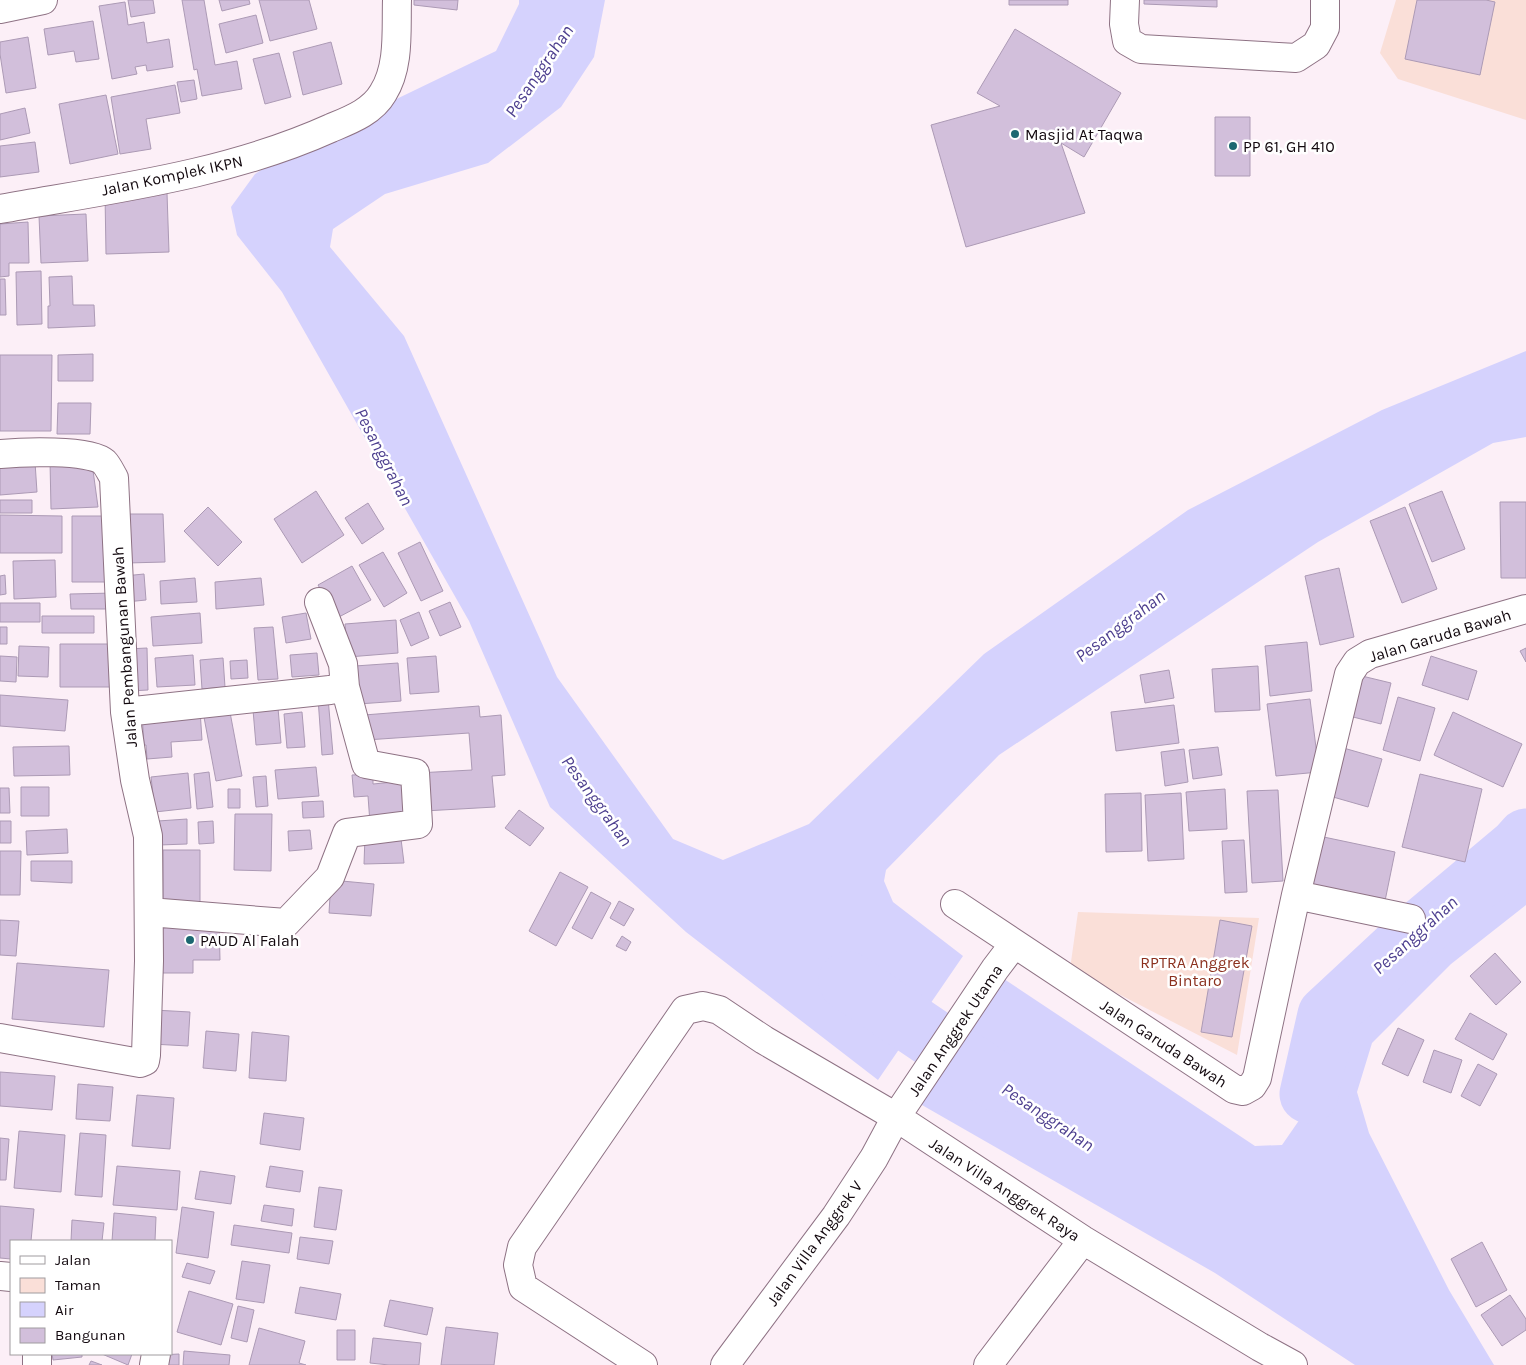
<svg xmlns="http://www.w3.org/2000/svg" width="1526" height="1365" font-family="Karla,sans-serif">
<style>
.green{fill:#fadfd8}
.water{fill:#d5d2fd}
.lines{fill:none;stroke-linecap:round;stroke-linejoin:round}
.river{stroke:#d5d2fd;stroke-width:59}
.building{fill:#d2bfdb;stroke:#ac9ab5}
.minor-casing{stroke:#8e7284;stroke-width:30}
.minor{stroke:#fff;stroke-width:28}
.poi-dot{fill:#1c6771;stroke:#fff;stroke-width:2}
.labels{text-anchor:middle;stroke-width:5;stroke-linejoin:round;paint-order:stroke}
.poi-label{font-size:16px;fill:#12080e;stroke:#fff;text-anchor:start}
.street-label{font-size:16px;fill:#12080e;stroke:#fff}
.park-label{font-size:16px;fill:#8b301e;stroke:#fff}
.water-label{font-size:18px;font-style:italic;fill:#4d3f8f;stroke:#fff}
</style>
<rect width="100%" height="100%" fill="#fceff7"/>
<path class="green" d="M1396,0H1526V120L1398,79L1380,53Z
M1078,912L1259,918L1237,1055L1070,969Z"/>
<path class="water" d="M519,0H605L594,57L561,107L488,163L385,194L333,229L330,247L404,336L557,677L673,839L723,860L809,824L984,654L1188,510L1382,410L1526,351V437L1493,443L1318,542L999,755L886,870L884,881L893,902L963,956L878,1080L686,932L550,807L469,621L282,292L237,235L231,207L255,174L299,146L496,51L519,4Z
M1526,830V905L1451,964L1372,1043L1357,1092L1369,1133L1449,1290L1494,1365H1355L1215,1273L915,1101L1001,977L1255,1146L1282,1145L1300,1119L1314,1032L1349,987L1422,938Z"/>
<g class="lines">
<path class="river" d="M848,981L999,1083
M1309,1094L1327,1015L1412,936L1518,847L1526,838"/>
</g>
<path class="building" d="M128,0H153L155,13L131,17Z
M182,0H204L215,65L237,61L242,89L202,96L197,69L194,70Z
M219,0H249L250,4L222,11Z
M259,0H309L317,29L270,41Z
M414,0H458L457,10L414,5Z
M1009,0H1068V5H1009Z
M1144,0H1217V7L1144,4Z
M1417,0H1486L1495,2L1480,75L1405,59Z
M125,2L128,25L144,22L147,43L169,39L173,67L147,71L146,65L135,67L137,74L112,79L99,6Z
M256,15L263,43L226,53L219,24Z
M93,21L99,59L76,62L74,51L48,55L44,29Z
M1015,29L1121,93L1084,157L1061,143L1085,213L966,247L931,125L1000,106L977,93Z
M28,37L36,88L6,93L0,54V42Z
M331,42L342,84L303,95L293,52Z
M279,53L291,97L265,104L253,59Z
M194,80L197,99L181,102L177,82Z
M175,85L180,113L146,119L151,149L120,154L111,97Z
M106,95L118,154L70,164L59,104Z
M25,108L30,133L0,140V114Z
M1215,117H1250V176H1215Z
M35,142L39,172L0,177V146Z
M167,193L169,252L106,254L105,194Z
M86,214L88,261L41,263L39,216Z
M28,222L29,263H9V276L0,277V224Z
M41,271L42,324L17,325L16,272Z
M72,276L73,305H94L95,326L48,328V306H50L49,277Z
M0,279H5L6,315H0Z
M93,354V381H58V355Z
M0,355H52L51,431H0Z
M58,403H91L90,434H57Z
M50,461L92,463L98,507L51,509Z
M35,462L37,492L0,495V464Z
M316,491L344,535L302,563L274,519Z
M1442,491L1465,549L1432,562L1409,504Z
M0,500H32V513H0Z
M1500,502H1526V578H1501Z
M368,503L384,529L362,544L345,518Z
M208,507L242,542L218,566L184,531Z
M1405,507L1437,589L1402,603L1370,521Z
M126,514H163L165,562L127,563Z
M0,515L62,516V553H0Z
M72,516H111V582H72Z
M420,542L443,591L421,601L398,553Z
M383,552L407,593L384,607L359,565Z
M55,560L56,597L14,599L13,561Z
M352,566L371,600L337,618L318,585Z
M1339,568L1354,637L1320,645L1305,576Z
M144,574L146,600L126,602L124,576Z
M5,575L6,594L0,595V576Z
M195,578L197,602L161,604L160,581Z
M261,578L264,605L216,609L215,582Z
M114,593V609H71L70,594Z
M450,602L461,627L440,636L429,611Z
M0,603H40V622H0Z
M419,612L429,638L411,646L400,620Z
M200,613L202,643L153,646L151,617Z
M306,613L311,639L286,643L282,617Z
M42,616H94V633H42Z
M396,620L398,653L348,657L345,624Z
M0,627H7V644H0Z
M273,627L278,679L258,680L254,628Z
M1307,642L1312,691L1270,696L1265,646Z
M60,644H112V687H60Z
M19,646L49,647L48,677L18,676Z
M147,648L148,690L130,691L127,649Z
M1526,648V662L1520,651Z
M317,653L319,675L292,677L290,655Z
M193,655L195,685L157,687L155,658Z
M0,656L17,657L16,682L0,681Z
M436,656L439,692L410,694L407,658Z
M1431,656L1477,671L1468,700L1422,685Z
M223,658L225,687L202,689L200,660Z
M247,660L248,678L231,679L230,661Z
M398,663L401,701L358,704L355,666Z
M1258,666L1260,710L1215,712L1212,669Z
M1169,670L1174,698L1145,703L1140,675Z
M1362,676L1391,683L1381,724L1353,717Z
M0,695L68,700L65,731L0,726Z
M1398,697L1435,708L1420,761L1383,750Z
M318,698H328L333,754L322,755Z
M1310,699L1319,772L1276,776L1267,704Z
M1174,705L1179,743L1116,751L1111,712Z
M479,706L480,717L501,715L505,775L492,776L495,807L424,811L417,773L472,770L469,733L366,740L364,715Z
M229,707L242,776L216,781L203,712Z
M278,708L281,743L256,745L253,710Z
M200,710L202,740L171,742L172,757L147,759L146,745H144L142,714Z
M302,712L305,747L287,748L284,714Z
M1453,712L1522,744L1503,787L1434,755Z
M69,746L70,775L14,776L13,747Z
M1218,747L1222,775L1193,779L1189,750Z
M1340,747L1382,759L1368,807L1326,795Z
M1184,749L1188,782L1165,786L1161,752Z
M316,767L319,796L278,799L275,770Z
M209,772L213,807L197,809L194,774Z
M188,773L191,808L155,812L151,777Z
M373,774V784L404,781L407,820L370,823L368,796L354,797L352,775Z
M1420,774L1482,789L1465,862L1402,847Z
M266,776L268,806L256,807L253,777Z
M21,787H49V816H21Z
M0,788H9L10,813H0Z
M228,789H240V808H228Z
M1225,789L1227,829L1189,831L1186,792Z
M1278,790L1283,881L1252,883L1247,791Z
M1141,793L1142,851L1106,852L1105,794Z
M1181,793L1184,859L1148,861L1145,795Z
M323,801L324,817L303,818L302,802Z
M519,810L544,828L530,846L505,828Z
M235,814H272L271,871L234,870Z
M187,819V844L159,845L158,821Z
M0,821H11V843H0Z
M213,821L214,843L199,844L198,822Z
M67,829L68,853L27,855L26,831Z
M310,830L312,849L289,851L288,831Z
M400,831L404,863L364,864L365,836Z
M1319,836L1395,852L1385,901L1309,885Z
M1244,840L1247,892L1225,893L1222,841Z
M163,850H200V903H163Z
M0,851H21L20,895H0Z
M31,861H72V883L31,881Z
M560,872L588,887L556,946L529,931Z
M331,880L374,884L371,916L329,913Z
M591,892L611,903L592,939L572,928Z
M619,901L634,909L624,926L610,918Z
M160,916L219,919L220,960H193V973H160Z
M0,920L19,921L16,956L0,955Z
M1220,920L1252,926L1232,1037L1201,1032Z
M622,936L631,942L626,951L616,946Z
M1495,953L1521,982L1496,1005L1470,976Z
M17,963L109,970L104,1027L12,1019Z
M154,1010L190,1012L188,1046L152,1044Z
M1470,1013L1507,1034L1493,1060L1455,1039Z
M1398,1028L1424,1040L1408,1076L1382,1064Z
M206,1031L239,1034L236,1071L203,1068Z
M252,1032L289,1036L286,1081L249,1078Z
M1434,1050L1462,1060L1451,1093L1423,1082Z
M1478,1064L1497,1074L1480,1106L1461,1096Z
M0,1072L55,1076L52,1110L0,1106Z
M78,1084L113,1087L110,1121L76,1119Z
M137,1095L174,1098L170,1149L132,1146Z
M264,1113L304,1118L300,1150L260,1144Z
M19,1131L65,1135L61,1192L14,1188Z
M80,1133L106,1135L102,1197L75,1195Z
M0,1138L9,1139L6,1180H0Z
M117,1166L180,1171L177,1210L113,1205Z
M270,1166L303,1171L300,1192L266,1187Z
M200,1171L235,1176L231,1204L195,1199Z
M319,1187L342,1190L336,1230L314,1227Z
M264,1205L294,1209L292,1226L261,1221Z
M0,1206L34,1209L31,1241H11V1259L0,1258Z
M182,1207L214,1212L208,1258L176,1253Z
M114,1213L156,1217L155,1241H112Z
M72,1220L104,1223L102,1241H71Z
M234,1225L292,1233L289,1253L231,1245Z
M300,1237L333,1241L329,1264L297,1259Z
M1482,1242L1507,1290L1476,1307L1451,1259Z
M242,1261L270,1265L264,1303L236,1299Z
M187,1263L215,1271L210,1284L182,1277Z
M300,1287L341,1294L336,1320L295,1313Z
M189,1291L233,1304L221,1345L177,1332Z
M1510,1295L1526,1319V1330L1502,1346L1481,1315Z
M390,1300L433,1308L427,1335L384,1326Z
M238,1306L254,1310L247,1342L231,1338Z
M446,1327L498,1333L494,1365H441Z
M259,1328L305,1341L299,1363L306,1365H249Z
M337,1330H355V1360H337Z
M373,1338L421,1343L419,1365H389L370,1363Z
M184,1351L230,1355L229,1365H183Z
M52,1354H82V1357L53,1360Z
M102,1354H132L128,1365Z
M179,1354V1365H160V1355Z
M91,1361L102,1365H89Z"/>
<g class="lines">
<defs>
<path id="minor" d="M1125,0L1124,24L1127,41L1141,49L1296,58L1316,45L1325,28V0
M0,9L43,0
M0,209C112,189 227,175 331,128C350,120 372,112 383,93C400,66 396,30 397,0
M0,454C20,452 90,449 104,462C108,466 111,473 114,478L125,712L135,780L148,836L149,961L146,1055L145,1061L140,1063L0,1038
M125,712L330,690L345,687L343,664L319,602
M1296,895L1349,674L1357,662L1370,654L1526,609
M955,904L1234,1089L1243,1091L1252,1086L1257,1078L1296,895L1411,919
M149,912L286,923L330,877L347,833L418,824L415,773L366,764L345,687
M0,1276L11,1277
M37,1365V1354
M154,1365L156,1354
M643,1365L523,1287L518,1265L522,1247L685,1010L703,1006L719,1010L764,1040L896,1117L1083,1240L1260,1347L1293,1365
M725,1365L836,1216L874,1158L896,1117L995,969L1014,944
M988,1365L1083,1240"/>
</defs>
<use href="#minor" class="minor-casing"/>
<use href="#minor" class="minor"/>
</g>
<g class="poi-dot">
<circle cx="1015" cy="134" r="5"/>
<circle cx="1233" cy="146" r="5"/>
<circle cx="190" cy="940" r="5"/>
</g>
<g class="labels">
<g class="poi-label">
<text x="1025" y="140">Masjid At Taqwa</text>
<text x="1243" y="152">PP 61, GH 410</text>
<text x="200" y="946">PAUD Al Falah</text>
</g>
<g class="street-label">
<text transform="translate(172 175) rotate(-12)" y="6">Jalan Komplek IKPN</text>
<text transform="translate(1440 635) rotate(-17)" y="6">Jalan Garuda Bawah</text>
<text transform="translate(124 647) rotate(-94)" y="6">Jalan Pembangunan Bawah</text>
<text transform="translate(955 1030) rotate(-56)" y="6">Jalan Anggrek Utama</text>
<text transform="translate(1164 1043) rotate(33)" y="6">Jalan Garuda Bawah</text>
<text transform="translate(1005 1189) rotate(33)" y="6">Jalan Villa Anggrek Raya</text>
<text transform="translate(814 1243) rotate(-54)" y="6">Jalan Villa Anggrek V</text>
</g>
<g class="park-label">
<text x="1195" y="968">RPTRA Anggrek<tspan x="1195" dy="18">Bintaro</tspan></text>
</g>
<g class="water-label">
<text transform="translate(539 71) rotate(-56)" y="6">Pesanggrahan</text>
<text transform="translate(384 457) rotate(63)" y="6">Pesanggrahan</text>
<text transform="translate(1120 626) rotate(-37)" y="6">Pesanggrahan</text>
<text transform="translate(597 801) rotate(54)" y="6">Pesanggrahan</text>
<text transform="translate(1415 935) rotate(-42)" y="6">Pesanggrahan</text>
<text transform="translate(1048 1117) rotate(34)" y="6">Pesanggrahan</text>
</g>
</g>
<rect x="10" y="1240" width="162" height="115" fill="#ffffff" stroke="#a09c9f"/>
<rect x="20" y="1256" width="25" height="8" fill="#ffffff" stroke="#a09c9f"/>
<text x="55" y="1265" font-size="15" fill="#12080e">Jalan</text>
<rect x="20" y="1278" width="25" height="15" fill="#fadfd8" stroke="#a09c9f"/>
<text x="55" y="1290" font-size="15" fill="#12080e">Taman</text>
<rect x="20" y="1302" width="25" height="15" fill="#d5d2fd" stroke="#a09c9f"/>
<text x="55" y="1315" font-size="15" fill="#12080e">Air</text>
<rect x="20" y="1328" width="25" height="15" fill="#d2bfdb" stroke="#a09c9f"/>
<text x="55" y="1340" font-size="15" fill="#12080e">Bangunan</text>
</svg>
